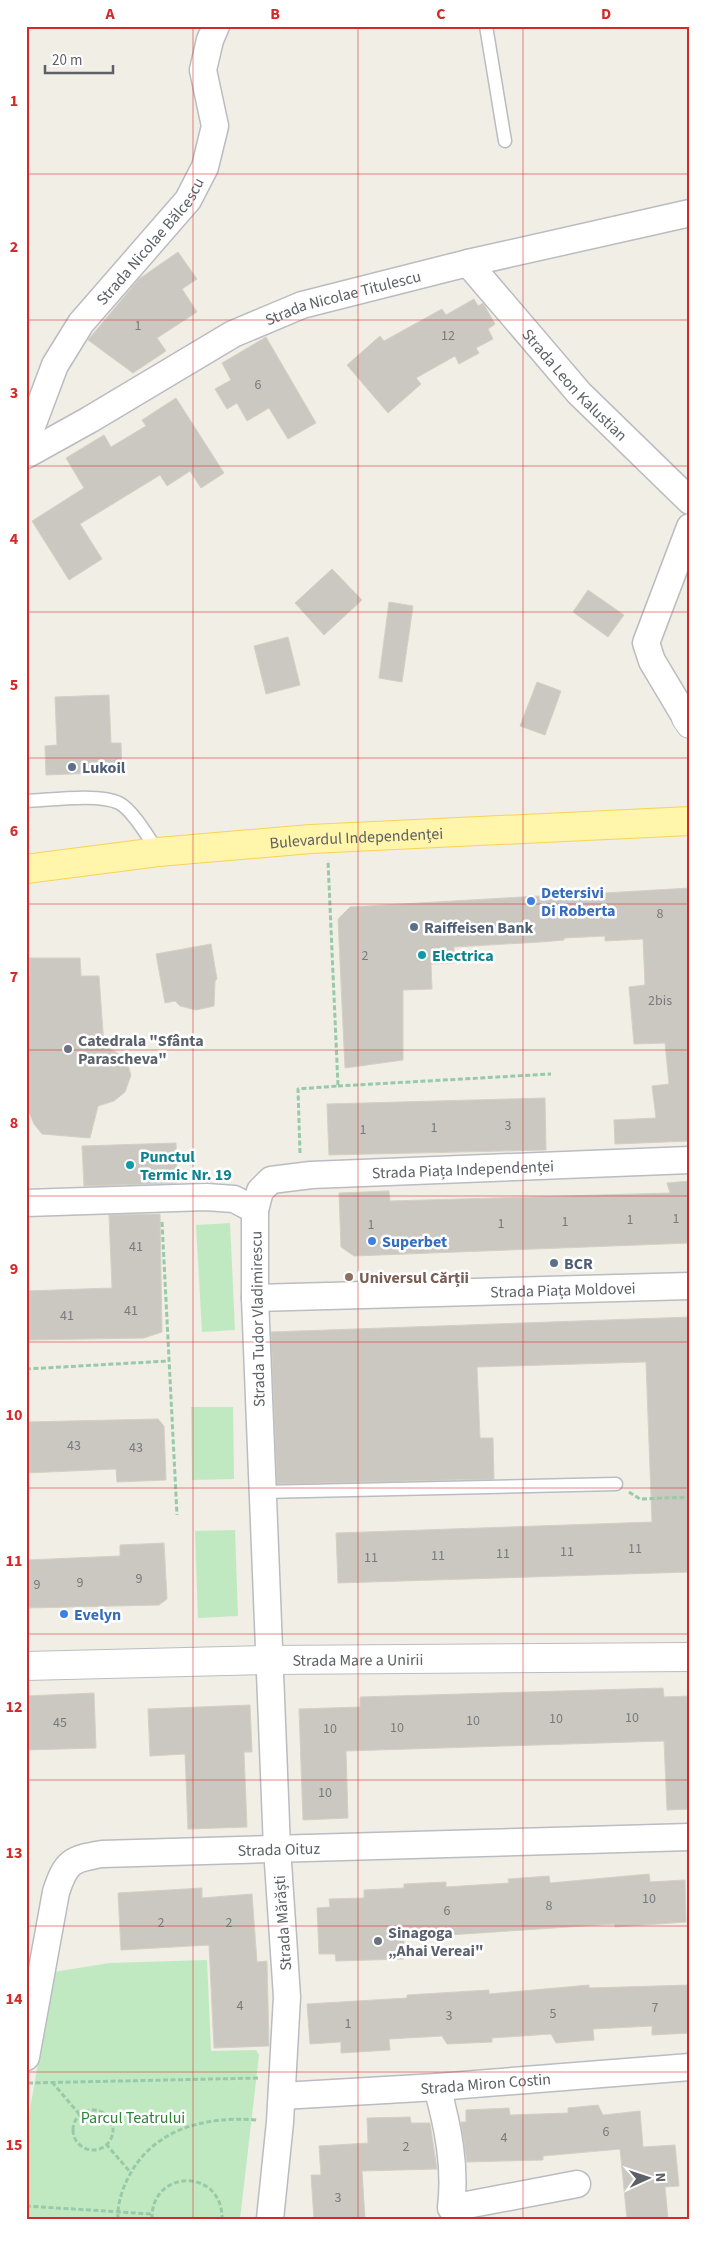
<svg xmlns="http://www.w3.org/2000/svg" width="716" height="2245" font-family="'Source Sans 3',sans-serif">
<style>
.green{fill:#c0e9c2}
.building{fill:#cbc8c2;stroke:#d5d0c3}
.lines{fill:none;stroke-linecap:round;stroke-linejoin:round}
.lane-casing{stroke:#babcc1;stroke-width:15}
.street-casing{stroke:#babcc1;stroke-width:29}
.secondary-casing{stroke:#babdc4;stroke-width:30}
.primary-casing{stroke:#f9d355;stroke-width:30}
.path{stroke:#98caa9;stroke-width:3;stroke-dasharray:5 2.5;stroke-linecap:butt}
.lane{stroke:#fff;stroke-width:12}
.street{stroke:#fff;stroke-width:26}
.secondary{stroke:#fff;stroke-width:28}
.primary{stroke:#fff5ab;stroke-width:28}
.grid{fill:none;stroke:#d62828;stroke-width:1;stroke-opacity:0.55}
.service-dot{fill:#5c6f8a;stroke:#fff;stroke-width:2}
.shop-dot{fill:#3f7fe0;stroke:#fff;stroke-width:2}
.culture-dot{fill:#0f9aa8;stroke:#fff;stroke-width:2}
.worship-dot{fill:#6b7280;stroke:#fff;stroke-width:2}
.education-dot{fill:#8d6e63;stroke:#fff;stroke-width:2}
.labels{text-anchor:middle;stroke-width:5;stroke-linejoin:round;paint-order:stroke}
.number-label{font-size:14px;fill:#787a7d}
.street-label{font-size:16px;fill:#5d6066;stroke:#fff}
.service-label{font-size:16px;font-weight:bold;fill:#4e5e75;stroke:#fff;text-anchor:start}
.shop-label{font-size:16px;font-weight:bold;fill:#366cbe;stroke:#fff;text-anchor:start}
.culture-label{font-size:16px;font-weight:bold;fill:#0d838f;stroke:#fff;text-anchor:start}
.worship-label{font-size:16px;font-weight:bold;fill:#5b616d;stroke:#fff;text-anchor:start}
.education-label{font-size:16px;font-weight:bold;fill:#785e54;stroke:#fff;text-anchor:start}
.park-label{font-size:16px;fill:#308237;stroke:#fff}
.neatline{fill:none;stroke:#d62828;stroke-width:2}
.grid-label{font-size:16px;text-anchor:middle;font-weight:bold;fill:#d62828}
</style>
<rect width="100%" height="100%" fill="#f0eee5"/>
<path class="green" d="M230,1223L235,1330L202,1332L196,1225Z
M191,1407H233L234,1479L192,1480Z
M235,1530L238,1616L198,1618L195,1531Z
M207,1960L211,2051L256,2050L259,2055L240,2219H26V2132L54,1972L110,1963Z"/>
<path class="building" d="M178,252L197,279L182,289L197,312L157,338L166,351L133,373L88,340L139,279Z
M474,299L478,306L483,303L495,324L488,329L493,339L476,348L479,353L459,364L455,356L416,378L421,384L388,413L347,365L380,336L384,341L442,309L446,315Z
M266,337L316,423L288,439L269,408L247,421L237,403L227,409L215,389L231,380L222,363Z
M176,398L224,473L201,488L190,471L167,486L160,475L80,524L102,559L69,580L32,521L84,488L66,458L104,435L111,447L146,426L142,420Z
M332,569L362,600L324,635L295,603Z
M588,590L624,615L608,637L573,612Z
M389,602L413,606L402,682L379,678Z
M288,637L300,685L266,694L254,646Z
M537,682L561,691L545,735L520,726Z
M109,695L111,743H121L122,772L46,775L45,746L57,745L55,697Z
M690,888V1141L615,1144L614,1120L656,1118L652,1086L669,1084L665,1043L634,1044L629,987L645,985L643,939L605,941V936L564,938V940L541,942L454,947V963L431,964L432,989L403,990V1060L345,1068L338,919L350,907L539,896L563,895L564,899L603,896L604,893Z
M211,944L217,979L215,981L214,1006L196,1010L180,1006L175,1001L165,1003L156,954Z
M29,958H80L81,976H99L104,1046L116,1052L127,1062L131,1075L125,1092L114,1101L98,1106L90,1138L42,1134L34,1124L26,1105V976H30Z
M545,1098L546,1150L329,1155L327,1104Z
M176,1143L177,1183L84,1186L82,1146Z
M690,1181V1243L354,1256L341,1247L339,1193L389,1191L390,1201L670,1193L667,1183Z
M160,1214L162,1332L144,1338L26,1340V1291L112,1288L109,1215Z
M690,1317V1572L338,1583L336,1533L652,1522L646,1362L477,1367L480,1438H493L494,1479L277,1484L271,1332Z
M158,1419L164,1426L166,1480L117,1482L116,1469L26,1473V1422Z
M164,1543L167,1599L159,1605L26,1608V1560L120,1556V1545Z
M663,1688L664,1697L690,1696V1809L667,1810L664,1741L346,1751L348,1818L303,1820L299,1709L360,1707V1697Z
M94,1693L96,1748L26,1750V1696Z
M250,1705L252,1752H244L247,1827L188,1829L185,1754L150,1756L148,1709Z
M649,1874L650,1882L685,1880L686,1922L615,1927L614,1924L404,1938V1959L336,1961L335,1954H319L317,1908L330,1907L329,1899L364,1898V1890L404,1888V1884L446,1882V1887L509,1883L508,1879L549,1876L550,1883Z
M202,1888V1898L252,1894L257,1962L267,1961L269,2046L214,2048L209,1945L121,1950L118,1893Z
M589,1985V1988L690,1985V2033L652,2035V2026L593,2029L594,2040L556,2043L551,2034L492,2038V2042L447,2044L442,2036L389,2039L390,2050L341,2053V2042L310,2044L307,2004L407,1998V1995L489,1990V1994Z
M598,2105L603,2115L640,2111L643,2147L675,2145L679,2186L665,2187L668,2219H627L620,2149L543,2156V2160L467,2162L461,2122H466V2110L509,2108L510,2115L568,2113V2108Z
M410,2117L411,2123H430L437,2169L362,2171L365,2219H314L311,2175H321L319,2146L368,2143L367,2118Z"/>
<g class="lines">
<defs>
<path id="lane" d="M486,26L505,141
M26,801C50,800 99,793 119,803C133,810 150,840 158,852
M261,1492L616,1484"/>
<g id="street">
<path id="s1" d="M468,263L579,393L690,501"/>
<path id="s2" d="M26,442L55,365L81,323L188,200L205,167L215,126L203,70L210,40L216,26"/>
<path id="s3" d="M26,455L89,420L233,334L302,305L468,263L690,213"/>
<path d="M686,718L652,661L646,643L690,527"/>
<path d="M26,1203L206,1197L234,1199L255,1210"/>
<path id="s4" d="M255,1298L690,1286"/>
<path id="s5" d="M26,2057L56,1892C66,1861 72,1859 102,1854L690,1837"/>
<path d="M437,2087C448,2127 456,2166 451,2208L577,2184"/>
<path id="s6" d="M282,2096L437,2087L690,2067"/>
<path id="s7" d="M270,2219L280,2122L287,1997L277,1848L255,1298V1210L260,1191L271,1180L311,1175L690,1160"/>
</g>
<g id="secondary">
<path d="M690,717L686,718L690,724"/>
<path id="s8" d="M26,1666L269,1660L690,1657"/>
</g>
<g id="primary">
<path id="s9" d="M26,869L158,852L311,839L690,821"/>
</g>
</defs>
<use href="#lane" class="lane-casing"/>
<use href="#street" class="street-casing"/>
<use href="#secondary" class="secondary-casing"/>
<use href="#primary" class="primary-casing"/>
<path class="path" d="M338,1086L551,1074
M300,1153L298,1089L338,1086L328,861
M162,1222L177,1515
M26,1369L168,1361
M629,1492L640,1499L690,1497
M52,2082L80,2115
M28,2083L260,2078
M73 2130a20 20 0 1 1 40 0a20 20 0 1 1-40 0Z
M106,2144L131,2173
M26,2206L152,2214
M118,2219C117,2205 122,2190 128,2178C153,2128 206,2116 257,2120
M152,2219C151,2168 223,2168 222,2219"/>
<use href="#lane" class="lane"/>
<use href="#street" class="street"/>
<use href="#secondary" class="secondary"/>
<use href="#primary" class="primary"/>
</g>
<path class="grid" d="M193,26V2219M358,26V2219M523,26V2219M26,174H690M26,320H690M26,466H690M26,612H690M26,758H690M26,904H690M26,1050H690M26,1196H690M26,1342H690M26,1488H690M26,1634H690M26,1780H690M26,1926H690M26,2072H690"/>
<g class="service-dot">
<circle cx="72" cy="767" r="5"/>
<circle cx="414" cy="927" r="5"/>
<circle cx="554" cy="1263" r="5"/>
</g>
<g class="shop-dot">
<circle cx="531" cy="901" r="5"/>
<circle cx="372" cy="1241" r="5"/>
<circle cx="64" cy="1614" r="5"/>
</g>
<g class="culture-dot">
<circle cx="422" cy="955" r="5"/>
<circle cx="130" cy="1165" r="5"/>
</g>
<g class="worship-dot">
<circle cx="68" cy="1049" r="5"/>
<circle cx="378" cy="1941" r="5"/>
</g>
<circle class="education-dot" cx="349" cy="1277" r="5"/>
<g class="labels">
<g class="number-label">
<text x="138" y="330">1</text>
<text x="448" y="340">12</text>
<text x="258" y="389">6</text>
<text x="660" y="918">8</text>
<text x="365" y="960">2</text>
<text x="660" y="1005">2bis</text>
<text x="508" y="1130">3</text>
<text x="434" y="1132">1</text>
<text x="363" y="1134">1</text>
<text x="676" y="1223">1</text>
<text x="630" y="1224">1</text>
<text x="565" y="1226">1</text>
<text x="501" y="1228">1</text>
<text x="371" y="1229">1</text>
<text x="136" y="1251">41</text>
<text x="131" y="1315">41</text>
<text x="67" y="1320">41</text>
<text x="74" y="1450">43</text>
<text x="136" y="1452">43</text>
<text x="635" y="1553">11</text>
<text x="567" y="1556">11</text>
<text x="503" y="1558">11</text>
<text x="438" y="1560">11</text>
<text x="371" y="1562">11</text>
<text x="139" y="1583">9</text>
<text x="80" y="1587">9</text>
<text x="37" y="1589">9</text>
<text x="632" y="1722">10</text>
<text x="556" y="1723">10</text>
<text x="473" y="1725">10</text>
<text x="60" y="1727">45</text>
<text x="397" y="1732">10</text>
<text x="330" y="1733">10</text>
<text x="325" y="1797">10</text>
<text x="649" y="1903">10</text>
<text x="549" y="1910">8</text>
<text x="447" y="1915">6</text>
<text x="161" y="1927">2</text>
<text x="229" y="1927">2</text>
<text x="240" y="2010">4</text>
<text x="655" y="2012">7</text>
<text x="553" y="2018">5</text>
<text x="449" y="2020">3</text>
<text x="348" y="2028">1</text>
<text x="606" y="2136">6</text>
<text x="504" y="2142">4</text>
<text x="406" y="2151">2</text>
<text x="338" y="2202">3</text>
</g>
<g class="street-label">
<text dy="6" stroke="none"><textPath href="#s2" startOffset="239">Strada Nicolae Bălcescu</textPath></text>
<text dy="6" stroke="none"><textPath href="#s3" startOffset="356">Strada Nicolae Titulescu</textPath></text>
<text dy="6" stroke="none"><textPath href="#s1" startOffset="162">Strada Leon Kalustian</textPath></text>
<text dy="6" stroke="none"><textPath href="#s9" startOffset="332">Bulevardul Independenței</textPath></text>
<text dy="6" stroke="none"><textPath href="#s7" startOffset="1238">Strada Piața Independenței</textPath></text>
<text dy="6" stroke="none"><textPath href="#s4" startOffset="308">Strada Piața Moldovei</textPath></text>
<text transform="translate(257 1319) rotate(-91)" y="6">Strada Tudor Vladimirescu</text>
<text dy="6" stroke="none"><textPath href="#s8" startOffset="332">Strada Mare a Unirii</textPath></text>
<text dy="6" stroke="none"><textPath href="#s5" startOffset="410">Strada Oituz</textPath></text>
<text transform="translate(282 1923) rotate(-94)" y="6">Strada Mărăști</text>
<text dy="6" stroke="none"><textPath href="#s6" startOffset="204">Strada Miron Costin</textPath></text>
</g>
<g class="service-label">
<text x="82" y="773">Lukoil</text>
<text x="424" y="933">Raiffeisen Bank</text>
<text x="564" y="1269">BCR</text>
</g>
<g class="shop-label">
<text x="541" y="898">Detersivi<tspan x="541" dy="18">Di Roberta</tspan></text>
<text x="382" y="1247">Superbet</text>
<text x="74" y="1620">Evelyn</text>
</g>
<g class="culture-label">
<text x="432" y="961">Electrica</text>
<text x="140" y="1162">Punctul<tspan x="140" dy="18">Termic Nr. 19</tspan></text>
</g>
<g class="worship-label">
<text x="78" y="1046">Catedrala "Sfânta<tspan x="78" dy="18">Parascheva"</tspan></text>
<text x="388" y="1938">Sinagoga<tspan x="388" dy="18">„Ahai Vereai"</tspan></text>
</g>
<g class="education-label">
<text x="359" y="1283">Universul Cărții</text>
</g>
<g class="park-label">
<text x="133" y="2123">Parcul Teatrului</text>
</g>
</g>
<rect width="716" height="2245" fill="none" stroke="#ffffff" stroke-width="55"/>
<g transform="translate(648 2178) rotate(87)" stroke="#ffffff" stroke-width="4" paint-order="stroke">
<path d="M0-4L9 19L0 12L-9 19Z" fill="#5d6066"/>
<text y="-8" font-size="14" font-weight="bold" text-anchor="middle" fill="#5d6066">N</text>
</g>
<path d="M45 65v8h68v-8" fill="none" stroke="#5d6066" stroke-width="2.5"/>
<text x="52" y="65" font-size="15" fill="#5d6066" stroke="#ffffff" stroke-width="4" paint-order="stroke">20 m</text>
<rect x="28" y="28" width="660" height="2190" class="neatline"/>
<g class="grid-label">
<text x="110" y="19">A</text>
<text x="275" y="19">B</text>
<text x="441" y="19">C</text>
<text x="606" y="19">D</text>
<text x="14" y="106">1</text>
<text x="14" y="252">2</text>
<text x="14" y="398">3</text>
<text x="14" y="544">4</text>
<text x="14" y="690">5</text>
<text x="14" y="836">6</text>
<text x="14" y="982">7</text>
<text x="14" y="1128">8</text>
<text x="14" y="1274">9</text>
<text x="14" y="1420">10</text>
<text x="14" y="1566">11</text>
<text x="14" y="1712">12</text>
<text x="14" y="1858">13</text>
<text x="14" y="2004">14</text>
<text x="14" y="2150">15</text>
</g>
</svg>
